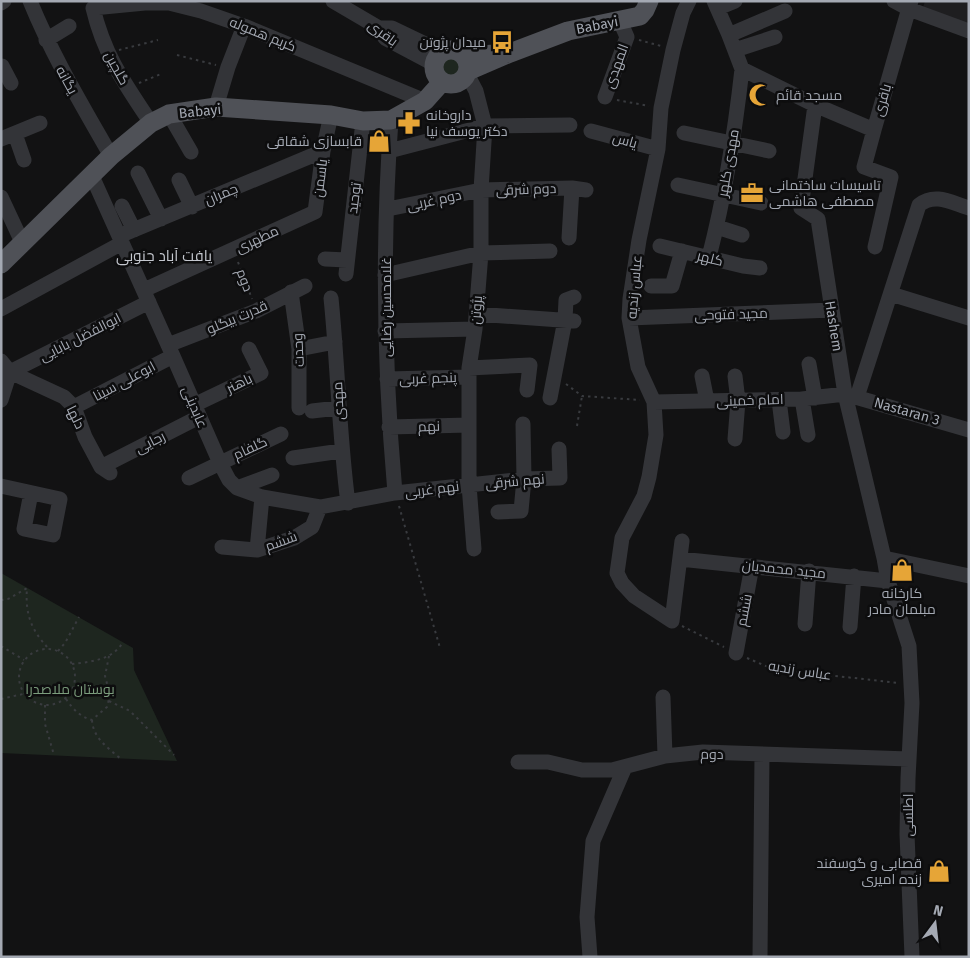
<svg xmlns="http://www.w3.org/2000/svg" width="970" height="958" font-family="'Fira Sans',Cairo,sans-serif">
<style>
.built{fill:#1e1e20}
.green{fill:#1e261f}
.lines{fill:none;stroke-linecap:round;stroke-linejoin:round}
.path{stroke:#393b3f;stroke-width:2;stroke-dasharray:2.5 4;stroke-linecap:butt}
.minor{stroke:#333438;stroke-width:15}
.major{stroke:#4f5157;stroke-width:19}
.labels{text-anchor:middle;stroke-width:5;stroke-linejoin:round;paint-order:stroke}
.street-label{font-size:14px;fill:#a4a9b3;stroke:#0d0d0e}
.poi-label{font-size:14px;fill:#a4a9b3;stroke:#0d0d0e;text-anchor:end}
.park-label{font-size:14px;fill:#7c9d7d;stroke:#0d0d0e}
.neighbourhood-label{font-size:15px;fill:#c5c8cf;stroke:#0d0d0e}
</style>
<rect width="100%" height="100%" fill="#121213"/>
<path class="built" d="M925,1H969V26L922,11Z"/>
<path class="green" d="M451,52L455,53L462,57L461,77C445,85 438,75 439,60L446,54Z
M1,573L133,648L134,670L177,761L1,753Z"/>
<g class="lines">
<path class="path" d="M639,40L661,46
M119,50L158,40
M177,55L216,65
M139,83L161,74
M617,100L649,106
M238,262L252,299
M566,384L582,396L640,400
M577,426L582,396
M399,506L440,648
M1,600L8,599L27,588C25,614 31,630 49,649
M682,626L724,647
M1,646L24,660
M19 677a28 28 0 1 1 56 0a28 28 0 1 1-56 0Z
M58,651L65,643L79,617
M747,658L773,669L899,683
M72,664C90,662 113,660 123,642
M1,699L23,694
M66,699C73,709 80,717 92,720L107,707L110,695L105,676L109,656
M109,701L130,711L174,755
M45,705V724L54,755
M92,720C93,738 108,748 121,759"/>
<path class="minor" d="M30,1C52,55 82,105 111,156
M333,1L379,28L385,38L434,64
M714,1L729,35L742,69L815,105L874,130L911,1
M894,1L909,9L969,31
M1,3L4,1
M718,8L735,1
M379,28H392L442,52
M729,35L785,11
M46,40L69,26
M735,50L775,37
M1,67L2,66L11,83
M467,74L476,91L485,126L481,190V253L475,329L469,368V485L474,549
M605,97L627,37L620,21
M815,105L801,208L818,219L845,394L884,558L888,581L909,646L912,703L908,778L907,834L912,957
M216,107L228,67L244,26
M169,114L191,152
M391,120C382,245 384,369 395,493
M151,123C125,84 104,55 93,8L145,3H169L201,11L244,26L425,101
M874,130L864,167L891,177L875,247
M591,131L658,149
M684,133L769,151
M15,134L24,160
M1,139L40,123
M389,151L485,126L570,125
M138,173L161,219
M92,176L173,356L220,463L229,480L237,488L262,497L320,507L395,493L524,479L560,478L559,449
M179,180L192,207
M678,185L761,203
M1,197L22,242
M122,206L134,230
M388,209L481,190L572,188L586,190
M717,227L742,235
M119,236L323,151
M569,238L572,188
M660,246L743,266L760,268
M709,257C725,195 735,132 742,69
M325,259L347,260
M346,274L363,121
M385,275L481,253L550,251
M651,286H672L682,251
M144,290L315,212L323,151L331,115
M291,292L299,349V408
M891,294L969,318
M331,298C338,367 339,435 348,503
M1,309L122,243
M476,314L574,321
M629,318L832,310
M385,331L475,329
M168,345L256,311L305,286
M299,349L335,342
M1,361L10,372L64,397L74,407L85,437L101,467L110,473
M809,364L815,398
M469,368L530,365L527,390
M702,376L707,401
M387,379L469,377
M857,397L919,205C935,192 952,203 969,208
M550,398L565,320L566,300L574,297
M802,399L808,435
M1,400L10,372L149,302
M779,400L783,432
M654,402L802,399L845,394L969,430
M194,405L261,373L249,349
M74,407L173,356
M312,411L338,408
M389,427L469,425
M735,439L738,401L735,376
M293,458L341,451
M101,467L199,417
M189,478L281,434
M1,486L60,499L53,535L24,529L31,493
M237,488L272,475
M498,512L521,511L524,479L523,424
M682,541L672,621L634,596L622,583L617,573L622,538L644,496L649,477L656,435L654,402L638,367L629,318L630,299L639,240L658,149L661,108L673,50L683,13L689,1
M222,547L257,550L294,538L312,527L320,507
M257,550L262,497
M884,558L969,576
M680,559L888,581
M805,624L809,571
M850,627L854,576
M736,653L752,566
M663,697L665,756
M518,762H548L582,770H612L665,756L703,752L909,759
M590,957L587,917L593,841L625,767
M760,957L762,755"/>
<path class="major" d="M434 67a17 17 0 1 1 34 0a17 17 0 1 1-34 0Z
M510,53L568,31L640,16L645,10L649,1
M465,56L510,53L468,71
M1,264L111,156L151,123L169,114L216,107L331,115L363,121L391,120L425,101L442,82"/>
</g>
<defs>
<symbol id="bus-bare" viewBox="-9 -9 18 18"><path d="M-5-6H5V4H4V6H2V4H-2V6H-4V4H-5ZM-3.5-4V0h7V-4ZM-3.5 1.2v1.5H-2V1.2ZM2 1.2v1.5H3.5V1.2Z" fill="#e6a537" stroke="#0d0d0e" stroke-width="2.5" paint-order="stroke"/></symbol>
<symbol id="mosque-bare" viewBox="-9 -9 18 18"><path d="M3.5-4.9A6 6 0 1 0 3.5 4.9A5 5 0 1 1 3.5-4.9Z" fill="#e6a537" stroke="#0d0d0e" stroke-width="2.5" paint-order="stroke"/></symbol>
<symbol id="pharmacy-bare" viewBox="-9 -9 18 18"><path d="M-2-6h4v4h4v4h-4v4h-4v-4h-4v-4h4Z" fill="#e6a537" stroke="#0d0d0e" stroke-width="2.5" paint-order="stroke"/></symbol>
<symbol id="shop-bare" viewBox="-9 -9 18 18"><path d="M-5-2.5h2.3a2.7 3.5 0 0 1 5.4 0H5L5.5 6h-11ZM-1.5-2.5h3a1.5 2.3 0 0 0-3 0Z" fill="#e6a537" stroke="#0d0d0e" stroke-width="2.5" paint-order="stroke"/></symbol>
<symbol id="office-bare" viewBox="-9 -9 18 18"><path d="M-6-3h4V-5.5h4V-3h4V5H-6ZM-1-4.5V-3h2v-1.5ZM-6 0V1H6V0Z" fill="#e6a537" stroke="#0d0d0e" stroke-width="2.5" paint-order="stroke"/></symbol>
</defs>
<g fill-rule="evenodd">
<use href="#bus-bare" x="486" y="26" width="32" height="32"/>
<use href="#mosque-bare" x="744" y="79" width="32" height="32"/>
<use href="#pharmacy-bare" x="393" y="107" width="32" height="32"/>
<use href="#shop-bare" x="363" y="125" width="32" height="32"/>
<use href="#office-bare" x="736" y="177" width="32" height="32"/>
<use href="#shop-bare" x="886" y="554" width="32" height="32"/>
<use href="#shop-bare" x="923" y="855" width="32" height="32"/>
</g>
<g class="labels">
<g class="street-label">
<text transform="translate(597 25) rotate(-11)" y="5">Babayi</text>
<text transform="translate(383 33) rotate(36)" y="5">باقری</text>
<text transform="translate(263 34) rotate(22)" y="5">کریم هموله</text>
<text transform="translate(616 66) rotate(-70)" y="5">المهدی</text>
<text transform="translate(117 68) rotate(61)" y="5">گلچین</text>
<text transform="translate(67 80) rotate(61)" y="5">یگانه</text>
<text transform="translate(882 100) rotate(-74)" y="5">باقری</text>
<text transform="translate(200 111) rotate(-6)" y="5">Babayi</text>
<text transform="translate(625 140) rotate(16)" y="5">یاس</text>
<text transform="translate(728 163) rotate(-80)" y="5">مهدی کلهر</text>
<text transform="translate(320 178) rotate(-83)" y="5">یاسمن</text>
<text transform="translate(526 189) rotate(-2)" y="5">دوم شرقی</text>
<text transform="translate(221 194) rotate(-23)" y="5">چمران</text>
<text transform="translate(354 198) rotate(-83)" y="5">توحید</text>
<text transform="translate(434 200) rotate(-12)" y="5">دوم غربی</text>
<text transform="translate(257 239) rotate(-25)" y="5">مطهری</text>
<text transform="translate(710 258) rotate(14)" y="5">کلهر</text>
<text transform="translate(245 280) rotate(69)" y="5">دوم</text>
<text transform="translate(634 287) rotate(-85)" y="5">عباس زندیه</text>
<text transform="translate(386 307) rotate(-90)" y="5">غلامحسین رضایی</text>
<text transform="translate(476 310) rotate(-86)" y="5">پژوتن</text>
<text transform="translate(731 314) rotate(-2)" y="5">مجید فتوحی</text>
<text transform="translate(237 317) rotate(-23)" y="5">قدرت بیگلو</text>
<text transform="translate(834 326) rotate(81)" y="5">Hashem</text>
<text transform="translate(80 337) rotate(-27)" y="5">ابوالفضل بابایی</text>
<text transform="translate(298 350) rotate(-93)" y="5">وحدت</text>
<text transform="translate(428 378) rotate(-2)" y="5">پنجم غربی</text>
<text transform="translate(124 381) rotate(-28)" y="5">ابوعلی سینا</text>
<text transform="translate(239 383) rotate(-26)" y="5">باهنر</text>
<text transform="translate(750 400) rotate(-2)" y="5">امام خمینی</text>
<text transform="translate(338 401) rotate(-93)" y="5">مهدی</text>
<text transform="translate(195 407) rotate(67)" y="5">عابدینی</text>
<text transform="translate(907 411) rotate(16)" y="5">Nastaran 3</text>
<text transform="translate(76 417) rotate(64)" y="5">دلها</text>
<text transform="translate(429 426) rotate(-2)" y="5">نهم</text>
<text transform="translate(150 442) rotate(-27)" y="5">رجایی</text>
<text transform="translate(250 448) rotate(-25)" y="5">گلفام</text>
<text transform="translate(515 481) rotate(-5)" y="5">نهم شرقی</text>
<text transform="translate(432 489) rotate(-7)" y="5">نهم غربی</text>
<text transform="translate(281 541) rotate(-20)" y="5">ششم</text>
<text transform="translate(784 569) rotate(6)" y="5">مجید محمدیان</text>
<text transform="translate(744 610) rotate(-79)" y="5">ششم</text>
<text transform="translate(800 670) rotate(9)" y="5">عباس زندیه</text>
<text transform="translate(712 754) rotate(1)" y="5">دوم</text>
<text transform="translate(908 815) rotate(-90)" y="5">اطلسی</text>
</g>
<g class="poi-label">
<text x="486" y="47">میدان پژوتن</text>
<text x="776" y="100" text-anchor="start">مسجد قائم</text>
<text x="426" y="120" text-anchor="start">داروخانه<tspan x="426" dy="16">دکتر یوسف نیا</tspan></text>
<text x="362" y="146">قابسازی شقاقی</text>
<text x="769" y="190" text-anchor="start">تاسیسات ساختمانی<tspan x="769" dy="16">مصطفی هاشمی</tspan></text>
<text x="902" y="598" text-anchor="middle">کارخانه<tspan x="902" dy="16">مبلمان مادر</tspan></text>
<text x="922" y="868">قصابی و گوسفند<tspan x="922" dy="16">زنده امیری</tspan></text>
</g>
<g class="park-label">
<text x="70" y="694">بوستان ملاصدرا</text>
</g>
<g class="neighbourhood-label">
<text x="164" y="261">یافت آباد جنوبی</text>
</g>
</g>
<rect width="970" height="958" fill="none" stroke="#a4a9b3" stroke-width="5"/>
<g transform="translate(935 923) rotate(15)" stroke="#0d0d0e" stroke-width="4" paint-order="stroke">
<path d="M0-4L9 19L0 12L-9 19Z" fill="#a4a9b3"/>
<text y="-8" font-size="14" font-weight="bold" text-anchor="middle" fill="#a4a9b3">N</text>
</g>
</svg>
